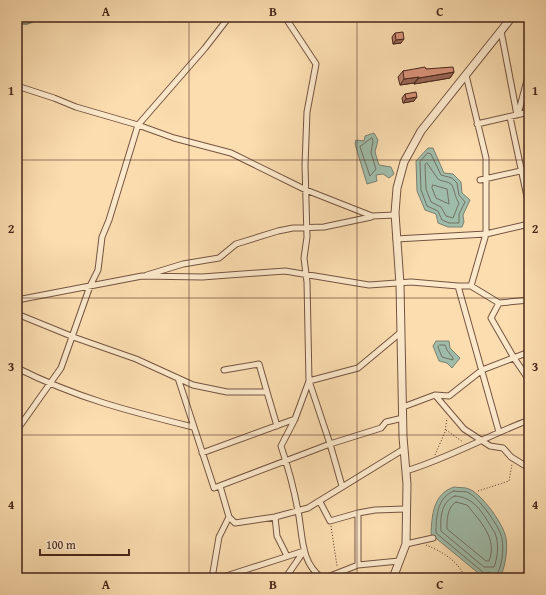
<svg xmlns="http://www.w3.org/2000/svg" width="546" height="595" font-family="'Gentium Book Plus',serif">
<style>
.water{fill:#9fbcaa;stroke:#7c8070}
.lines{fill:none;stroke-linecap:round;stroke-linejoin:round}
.shore{stroke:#737162;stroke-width:1}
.stream{stroke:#7c8070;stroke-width:2}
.minor-casing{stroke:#745440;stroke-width:7}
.tertiary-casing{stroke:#745440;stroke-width:9}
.path{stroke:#47261a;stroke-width:1;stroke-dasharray:1 2;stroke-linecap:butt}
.minor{stroke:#fce9cc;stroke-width:5}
.tertiary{stroke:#fce9cc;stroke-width:7}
.wall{fill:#bb7e69;stroke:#47261a}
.shaded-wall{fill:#986655;stroke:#47261a}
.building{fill:#d9927a;stroke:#47261a}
.grid{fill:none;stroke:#47261a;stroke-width:1;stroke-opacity:0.55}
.neatline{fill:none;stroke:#47261a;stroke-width:1.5}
.grid-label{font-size:13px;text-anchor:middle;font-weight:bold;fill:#47261a}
</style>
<rect width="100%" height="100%" fill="#fbddb0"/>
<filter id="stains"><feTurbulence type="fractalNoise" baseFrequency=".005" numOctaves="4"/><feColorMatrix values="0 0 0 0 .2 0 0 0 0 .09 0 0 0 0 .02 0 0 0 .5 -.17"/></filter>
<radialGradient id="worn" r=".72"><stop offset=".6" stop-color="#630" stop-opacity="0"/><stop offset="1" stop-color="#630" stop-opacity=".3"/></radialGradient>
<path class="water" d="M374,133L378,140L375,152L379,165L391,167L394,174L389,178L383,174L376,175L377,181L367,184L355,144L356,140L364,141L365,136Z
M428,148H433L444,173L453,174L461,182L462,193L470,200L463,215L464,222L462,227H448L438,223L436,214L425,210L417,191L416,161Z
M436,341H449L450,348L460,358L452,368L447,363L439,361L433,346Z
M454,487C459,488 465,487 469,489C482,494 504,525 506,538C508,551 505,567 500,578L489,576L483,577L431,534C432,515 433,494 454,487Z"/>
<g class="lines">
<path class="shore" d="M372,138L373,141L371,153L376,169L370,176L360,147Z
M428,153L431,154L441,175L452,178L457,183L459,195L465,202L459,214V223H449L442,220L438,211L427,206L421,190L420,162Z
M427,163L438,179C442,182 448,181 451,184C454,187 455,198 459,203L453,218L446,216L441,207L431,202L426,189L425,165Z
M433,185L447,189L449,204L436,198L432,188Z
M440,345H445L447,350L453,358V360L442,357L438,347Z
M454,491C458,492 463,491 467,492C478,496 501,528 502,539C504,550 502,567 496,576L490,572L484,573L436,533C436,517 437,497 454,491Z
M455,496C476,497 484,516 495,533C499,543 498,557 494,567H484L441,531C440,519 441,501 455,496Z
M456,502L467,505C480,521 498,539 489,561H486L447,529C447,520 447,507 456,502Z"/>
<path class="stream" d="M17,23L26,24L46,17"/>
<defs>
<path id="minor" d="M285,17L316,64L307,112L305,165L307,237L304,258L307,282L309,381L330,444L342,486
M501,31L517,115
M466,75L486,158V234L471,286
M17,86L54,98L76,107L138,125L174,138L231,153L306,190L372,216L395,215
M518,114L529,73
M510,117L529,206
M477,124L529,112
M480,180L529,169
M396,239L486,234L529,224
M147,275L183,264L219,258L236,244L278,231L293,228L324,227L371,217
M458,286L499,432
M17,300L142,276L202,277L285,271L369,285L411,282L458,286H471L499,303L529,300
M499,303L491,318L514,358L529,380
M17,314L76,338L136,359L193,385L227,392H267L277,426
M17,368C77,398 128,411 193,427
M224,370L259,364L267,392
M178,378L214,488L330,444L381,428L386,422L403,418
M435,395L449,396L482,370L529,352
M403,407L435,395L464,429L490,446L503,448L511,457L529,468
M17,430L61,368L90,286L98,270L102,237L109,220L138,125L205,48L229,17
M202,453L295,419
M406,471C449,458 487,436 529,420
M220,486L229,517L235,523L275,517L308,508L404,449
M320,502L330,521L358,513
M275,517L277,536L287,556
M406,544L433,538
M358,565L399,561
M212,578L219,537L229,517
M220,578L304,551
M283,578L286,577L304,551
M322,578C300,562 303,535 298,511C294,489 288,467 281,446L295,419L309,381L358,368L400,333
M325,578L358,565V513L375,510L405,509"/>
<path id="tertiary" d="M393,578L406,544L407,484L403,437L400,284L395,213L397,188L404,162L421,131L512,17"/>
</defs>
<use href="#minor" class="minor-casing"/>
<use href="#tertiary" class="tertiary-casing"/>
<path class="path" d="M446,430L463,442
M435,455L445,432L447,418
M478,491L509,481L512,464
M331,526L337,566
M426,545C441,551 459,561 465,578"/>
<use href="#minor" class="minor"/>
<use href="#tertiary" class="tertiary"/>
</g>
<path class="wall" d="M395,33L401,43L393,44L392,37Z
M426,69L454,72L450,78L414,84V83L400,85L398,77L403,71Z
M405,94L414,101L403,103L402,98Z"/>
<path class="shaded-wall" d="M404,39L401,43L393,44L396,40Z
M454,72L450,78L414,84L419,78Z
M419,77L414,83L400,85L404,79Z
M417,97L414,101L403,103L406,99Z"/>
<path class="building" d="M403,32L404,39L396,40L395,33Z
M425,67L426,69L453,67L454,72L419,78V77L404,79L403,71Z
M416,92L417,97L406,99L405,94Z"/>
<path class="grid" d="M189,17V578M357,17V578M17,160H529M17,298H529M17,435H529"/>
<rect width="546" height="595" fill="none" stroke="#fbddb0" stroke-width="44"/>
<path d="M40 549v6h89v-6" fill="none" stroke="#47261a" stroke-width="2"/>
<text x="46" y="549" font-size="12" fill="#47261a" stroke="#fce9cc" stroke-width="3" paint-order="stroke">100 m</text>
<rect x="22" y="22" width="502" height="551" class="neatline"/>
<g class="grid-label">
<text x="106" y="16">A</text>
<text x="273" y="16">B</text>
<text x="440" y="16">C</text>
<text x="11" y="95">1</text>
<text x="535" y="95">1</text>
<text x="11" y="233">2</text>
<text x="535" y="233">2</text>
<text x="11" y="371">3</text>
<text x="535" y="371">3</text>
<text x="11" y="509">4</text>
<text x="535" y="509">4</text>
<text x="106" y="589">A</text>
<text x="273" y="589">B</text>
<text x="440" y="589">C</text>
</g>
<rect width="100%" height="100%" filter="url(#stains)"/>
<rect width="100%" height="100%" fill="url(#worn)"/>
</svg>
